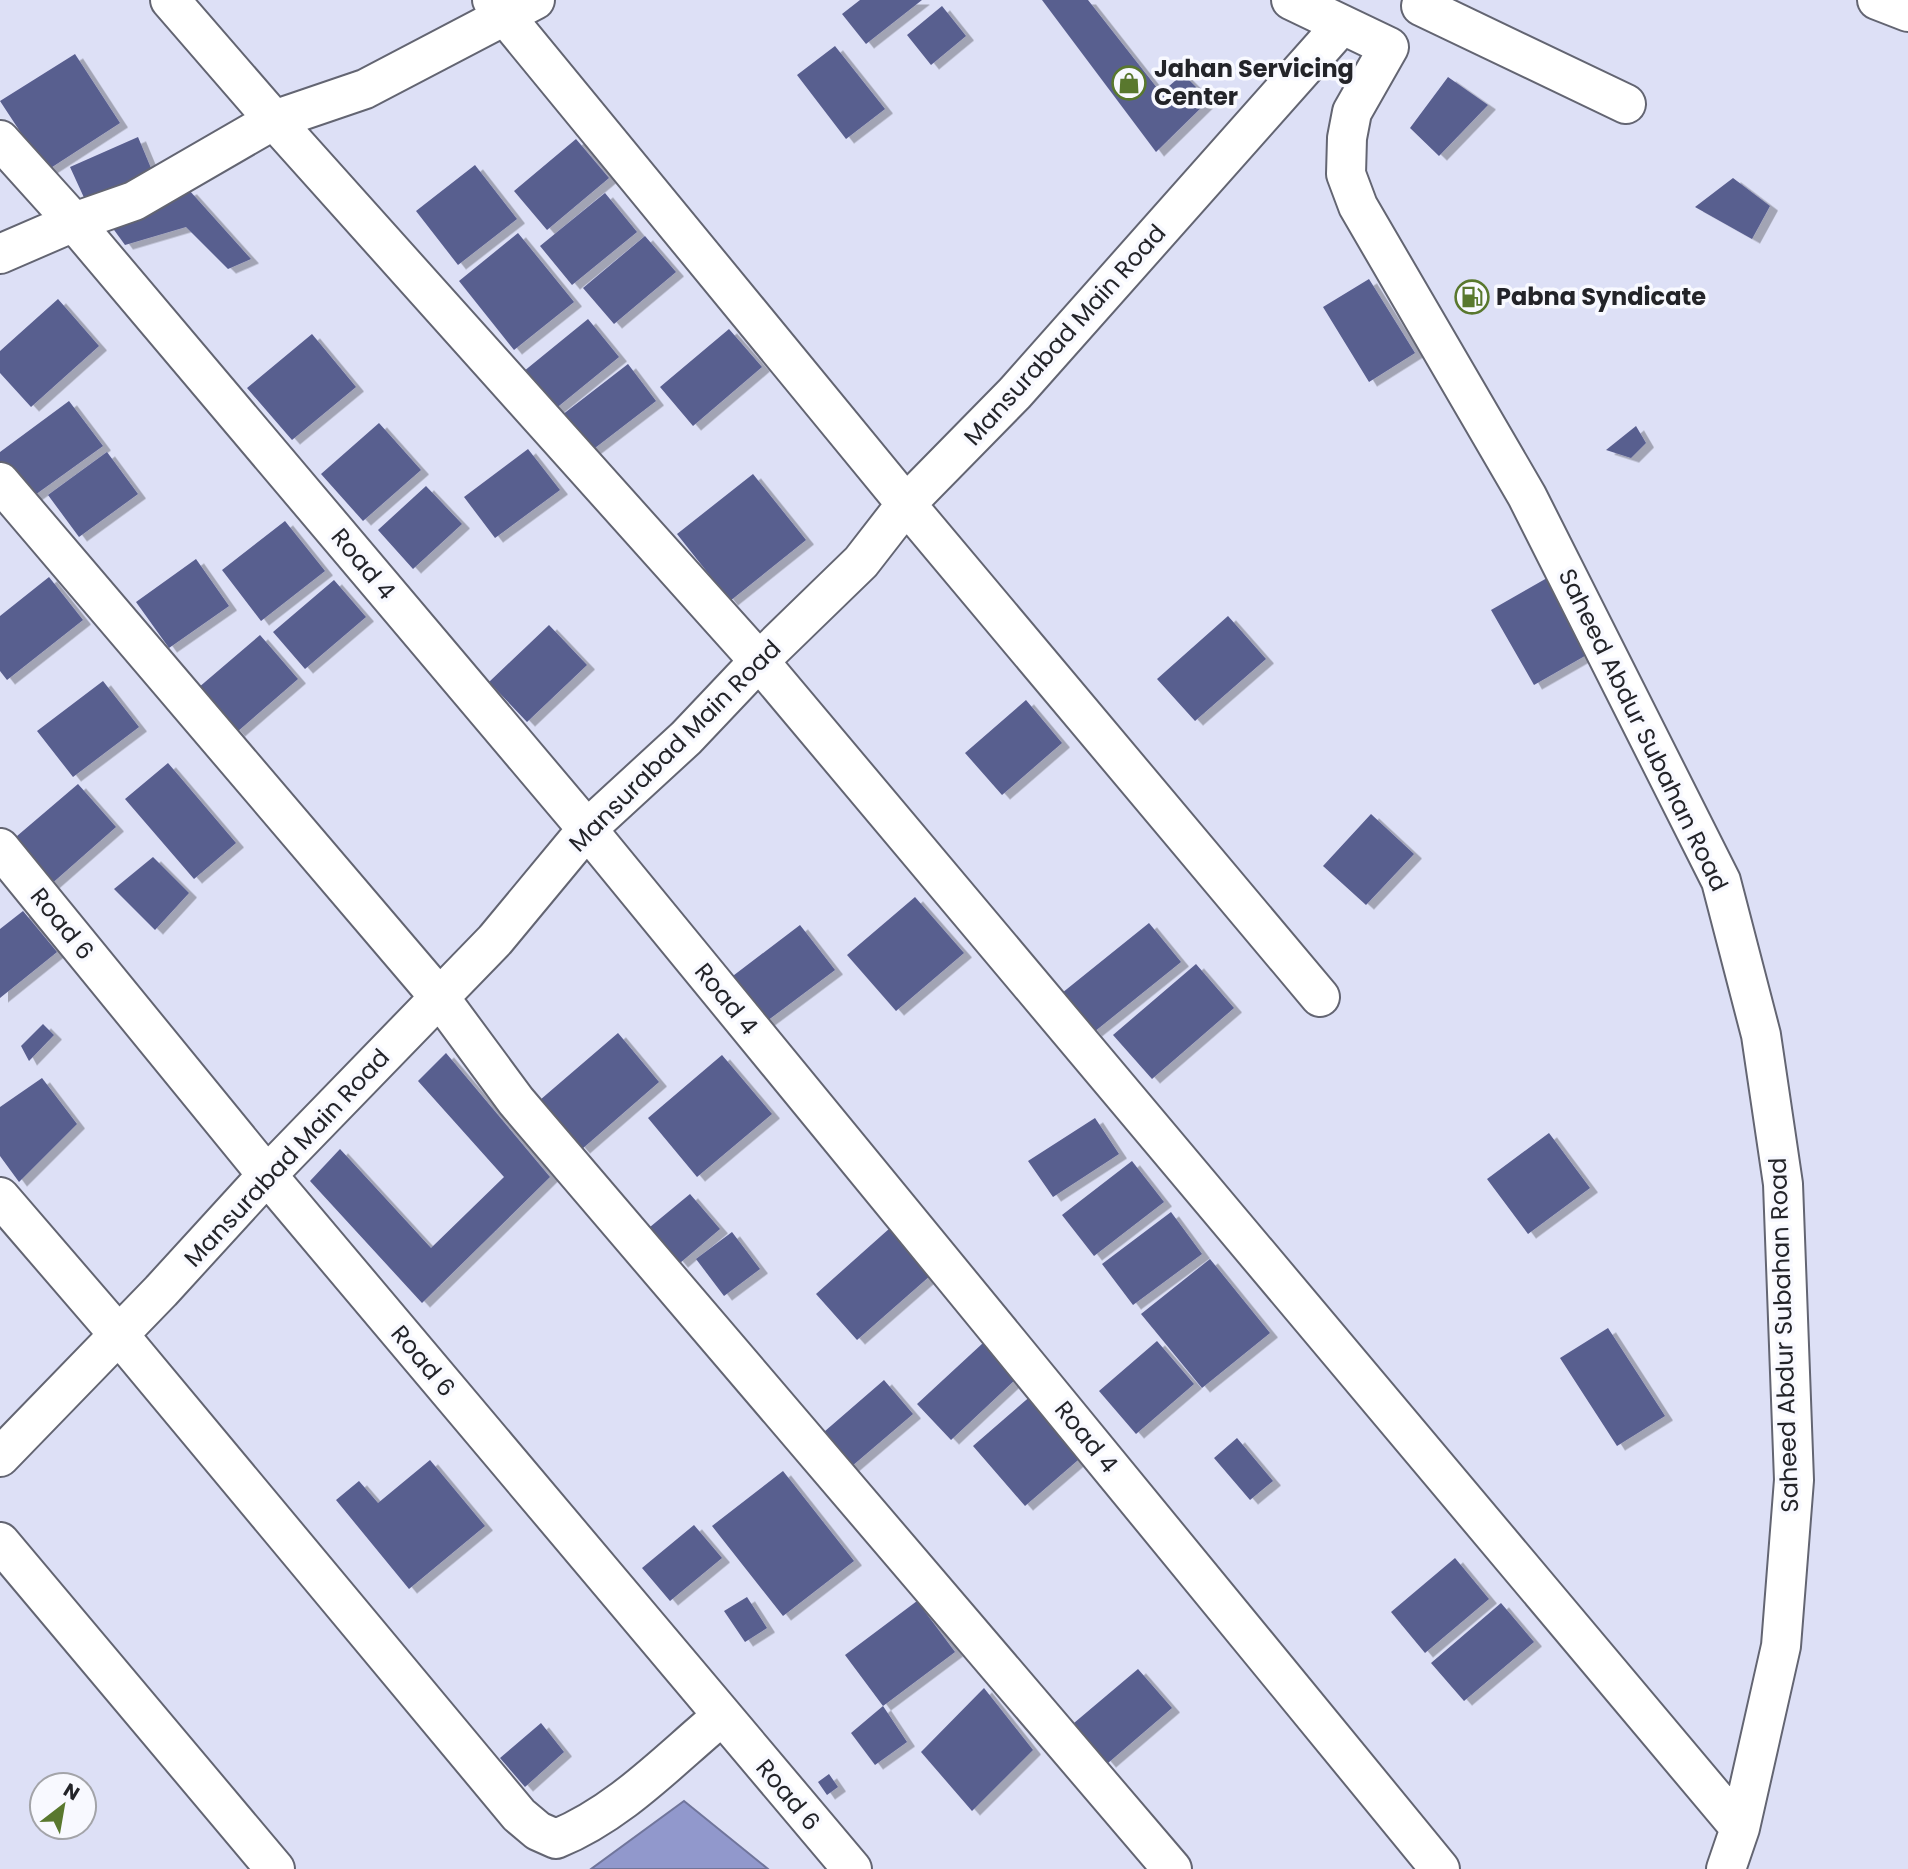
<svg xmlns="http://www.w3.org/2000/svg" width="1908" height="1869" font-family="Poppins,sans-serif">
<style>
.built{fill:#dde0f6;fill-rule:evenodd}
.water{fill:#9198cc;stroke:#70759b;stroke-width:2}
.building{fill:#595e8f;filter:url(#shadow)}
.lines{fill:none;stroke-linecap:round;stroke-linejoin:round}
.minor-casing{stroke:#636572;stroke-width:42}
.highway-casing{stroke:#636572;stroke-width:42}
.minor{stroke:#fff;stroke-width:38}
.highway{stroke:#fff;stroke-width:38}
.labels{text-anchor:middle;stroke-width:7;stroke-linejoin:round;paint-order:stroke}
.poi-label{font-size:24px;font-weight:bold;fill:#232429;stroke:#f8f9ff;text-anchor:start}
.street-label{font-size:24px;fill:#232429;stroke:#f8f9ff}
</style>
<defs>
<filter id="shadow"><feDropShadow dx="8" dy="4.5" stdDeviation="0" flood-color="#0004"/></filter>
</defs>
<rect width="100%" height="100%" fill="#e9ebfa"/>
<path class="built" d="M0,0H1908V1869H0ZM42,1785H84V1827H42Z"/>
<path class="water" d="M684,1801L768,1869H591Z"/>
<path class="building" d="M860,0H922L866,44L842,14Z
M1042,0H1088L1161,93L1183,74L1209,100L1156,152Z
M942,6L966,36L931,65L907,35Z
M835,46L885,109L846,139L797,75Z
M75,54L120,123L46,171L0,101Z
M1448,77L1488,105L1439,156L1410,128Z
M138,137L153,173L86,202L70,167Z
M576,139L609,178L547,230L514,191Z
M475,165L517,219L458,265L416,211Z
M1733,178L1770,206L1752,239L1695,207Z
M189,190L251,259L228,269L186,227L125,245L109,223Z
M605,193L637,232L572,285L540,246Z
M518,233L574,302L514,350L459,281Z
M645,236L676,272L614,324L583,288Z
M1369,279L1415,353L1369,382L1323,307Z
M58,299L99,346L31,407L0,373V351Z
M588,319L619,357L549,414L518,376Z
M729,329L762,367L693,426L660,387Z
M312,334L356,387L292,440L247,388Z
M628,364L656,401L591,451L562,415Z
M69,401L103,446L28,500L0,462V452Z
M379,423L421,470L363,521L321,474Z
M1636,426L1646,443L1631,458L1606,450Z
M528,449L560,490L495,538L464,497Z
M107,452L138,494L79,537L48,495Z
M753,474L806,540L730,601L677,534Z
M426,486L462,524L413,569L378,530Z
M285,521L325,571L261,621L222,570Z
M196,559L229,606L169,648L136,602Z
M49,577L83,620L7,680L0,671V616Z
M1547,578L1590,653L1534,685L1491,610Z
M334,580L366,617L305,669L273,632Z
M1228,616L1266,659L1195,721L1157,679Z
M549,625L587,665L527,722L489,682Z
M260,635L298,679L237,732L198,688Z
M103,681L139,727L73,777L37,731Z
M1026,700L1062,743L1002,795L965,753Z
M168,763L236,843L194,879L125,799Z
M78,784L116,827L49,886L10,842Z
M1371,814L1414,854L1366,905L1323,866Z
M153,857L189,893L155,930L114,889Z
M915,897L964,953L896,1011L847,955Z
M23,911L57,952L0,998V929Z
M1149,923L1181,962L1094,1032L1062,993Z
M800,925L835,970L755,1030L721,985Z
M1196,964L1234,1008L1152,1079L1113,1035Z
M43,1024L54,1035L29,1061L21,1046Z
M618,1033L659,1082L582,1149L540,1100Z
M446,1053L550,1177L422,1303L310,1181L340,1149L431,1248L504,1177L418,1081Z
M722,1055L772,1114L697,1177L648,1118Z
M42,1078L77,1124L19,1182L0,1156V1107Z
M1095,1118L1119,1154L1053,1197L1028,1161Z
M1549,1133L1590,1188L1528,1234L1487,1179Z
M1132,1161L1164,1202L1094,1256L1062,1215Z
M690,1194L720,1229L680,1263L650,1227Z
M1171,1212L1202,1254L1133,1305L1102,1264Z
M890,1228L931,1275L857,1340L816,1294Z
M732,1232L760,1269L724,1296L696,1259Z
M1210,1259L1270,1333L1202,1388L1141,1314Z
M1608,1328L1665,1416L1617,1446L1560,1358Z
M1157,1341L1194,1384L1136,1434L1099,1391Z
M983,1343L1017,1378L951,1440L917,1404Z
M884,1380L913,1414L845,1472L817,1438Z
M1033,1394L1085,1454L1025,1506L973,1446Z
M1237,1438L1273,1481L1250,1500L1214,1458Z
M430,1460L485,1526L409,1589L336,1500L359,1481L378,1503Z
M783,1471L854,1561L783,1616L712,1526Z
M694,1525L722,1558L670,1601L642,1568Z
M1455,1558L1489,1599L1425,1653L1391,1612Z
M747,1597L767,1628L745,1642L724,1611Z
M917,1601L955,1652L883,1706L845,1655Z
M1501,1603L1534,1642L1464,1701L1431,1663Z
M1138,1669L1172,1708L1108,1763L1074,1723Z
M984,1688L1033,1750L972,1811L921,1752Z
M883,1706L907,1742L875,1765L851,1733Z
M541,1723L564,1752L525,1787L500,1758Z
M829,1774L838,1787L827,1795L818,1782Z"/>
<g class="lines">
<defs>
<path id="minor" d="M170,0L274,120L759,661L1740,1828
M492,0L906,504L1320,997
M1291,0L1389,47L1352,112L1347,138L1346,174L1358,206L1527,496L1721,881L1761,1035L1783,1184L1794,1480L1781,1646L1740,1828L1726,1869
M1421,6L1626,104
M0,140L74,222L587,829L1440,1869
M0,254L74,222L134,201L274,120L365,89L535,0
M0,482L440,998L516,1101L1172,1869
M0,848L267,1175L852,1869
M0,1197L119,1335L519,1815L538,1831L556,1839C620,1813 669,1760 722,1716
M0,1457L161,1291L267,1175L495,940L587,829L686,738L759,661L861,562L906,504L1015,393L1341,26
M0,1542L275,1869"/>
<path id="highway" d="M1877,0L1908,12"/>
</defs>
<use href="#minor" class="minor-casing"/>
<use href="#highway" class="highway-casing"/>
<use href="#minor" class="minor"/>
<use href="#highway" class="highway"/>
</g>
<defs>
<symbol id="shop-ring" viewBox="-11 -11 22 22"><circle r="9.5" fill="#f8f9ff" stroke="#59782e" stroke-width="1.5"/><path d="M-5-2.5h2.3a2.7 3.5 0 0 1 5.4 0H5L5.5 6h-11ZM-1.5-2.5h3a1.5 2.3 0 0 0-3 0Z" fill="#59782e"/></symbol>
<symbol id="fuel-ring" viewBox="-11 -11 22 22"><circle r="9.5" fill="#f8f9ff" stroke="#59782e" stroke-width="1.5"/><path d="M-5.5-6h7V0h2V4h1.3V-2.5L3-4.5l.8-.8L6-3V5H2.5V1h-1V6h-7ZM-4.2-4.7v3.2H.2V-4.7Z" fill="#59782e"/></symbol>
</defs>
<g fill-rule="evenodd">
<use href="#shop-ring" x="1110" y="64" width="38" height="38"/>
<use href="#fuel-ring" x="1453" y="278" width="38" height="38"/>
</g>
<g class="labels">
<g class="poi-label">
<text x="1154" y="77">Jahan Servicing<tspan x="1154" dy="28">Center</tspan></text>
<text x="1496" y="305">Pabna Syndicate</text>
</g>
<g class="street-label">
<text transform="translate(1065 335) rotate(-48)" y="8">Mansurabad Main Road</text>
<text transform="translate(363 564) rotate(50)" y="8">Road 4</text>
<text transform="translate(1643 730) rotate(64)" y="8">Saheed Abdur Subahan Road</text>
<text transform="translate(675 746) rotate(-45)" y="8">Mansurabad Main Road</text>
<text transform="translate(62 924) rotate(51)" y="8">Road 6</text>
<text transform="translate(726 999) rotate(51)" y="8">Road 4</text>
<text transform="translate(287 1158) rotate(-47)" y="8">Mansurabad Main Road</text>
<text transform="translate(1784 1335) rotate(-92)" y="8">Saheed Abdur Subahan Road</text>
<text transform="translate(423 1361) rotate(50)" y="8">Road 6</text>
<text transform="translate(1086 1437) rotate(51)" y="8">Road 4</text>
<text transform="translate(788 1795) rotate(50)" y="8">Road 6</text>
</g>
</g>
<g transform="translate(63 1806) rotate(31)"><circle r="33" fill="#f8f9ff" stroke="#a3a4a9" stroke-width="2"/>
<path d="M0-5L12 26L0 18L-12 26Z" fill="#59782e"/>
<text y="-10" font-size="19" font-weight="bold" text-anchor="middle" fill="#232429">N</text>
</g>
</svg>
